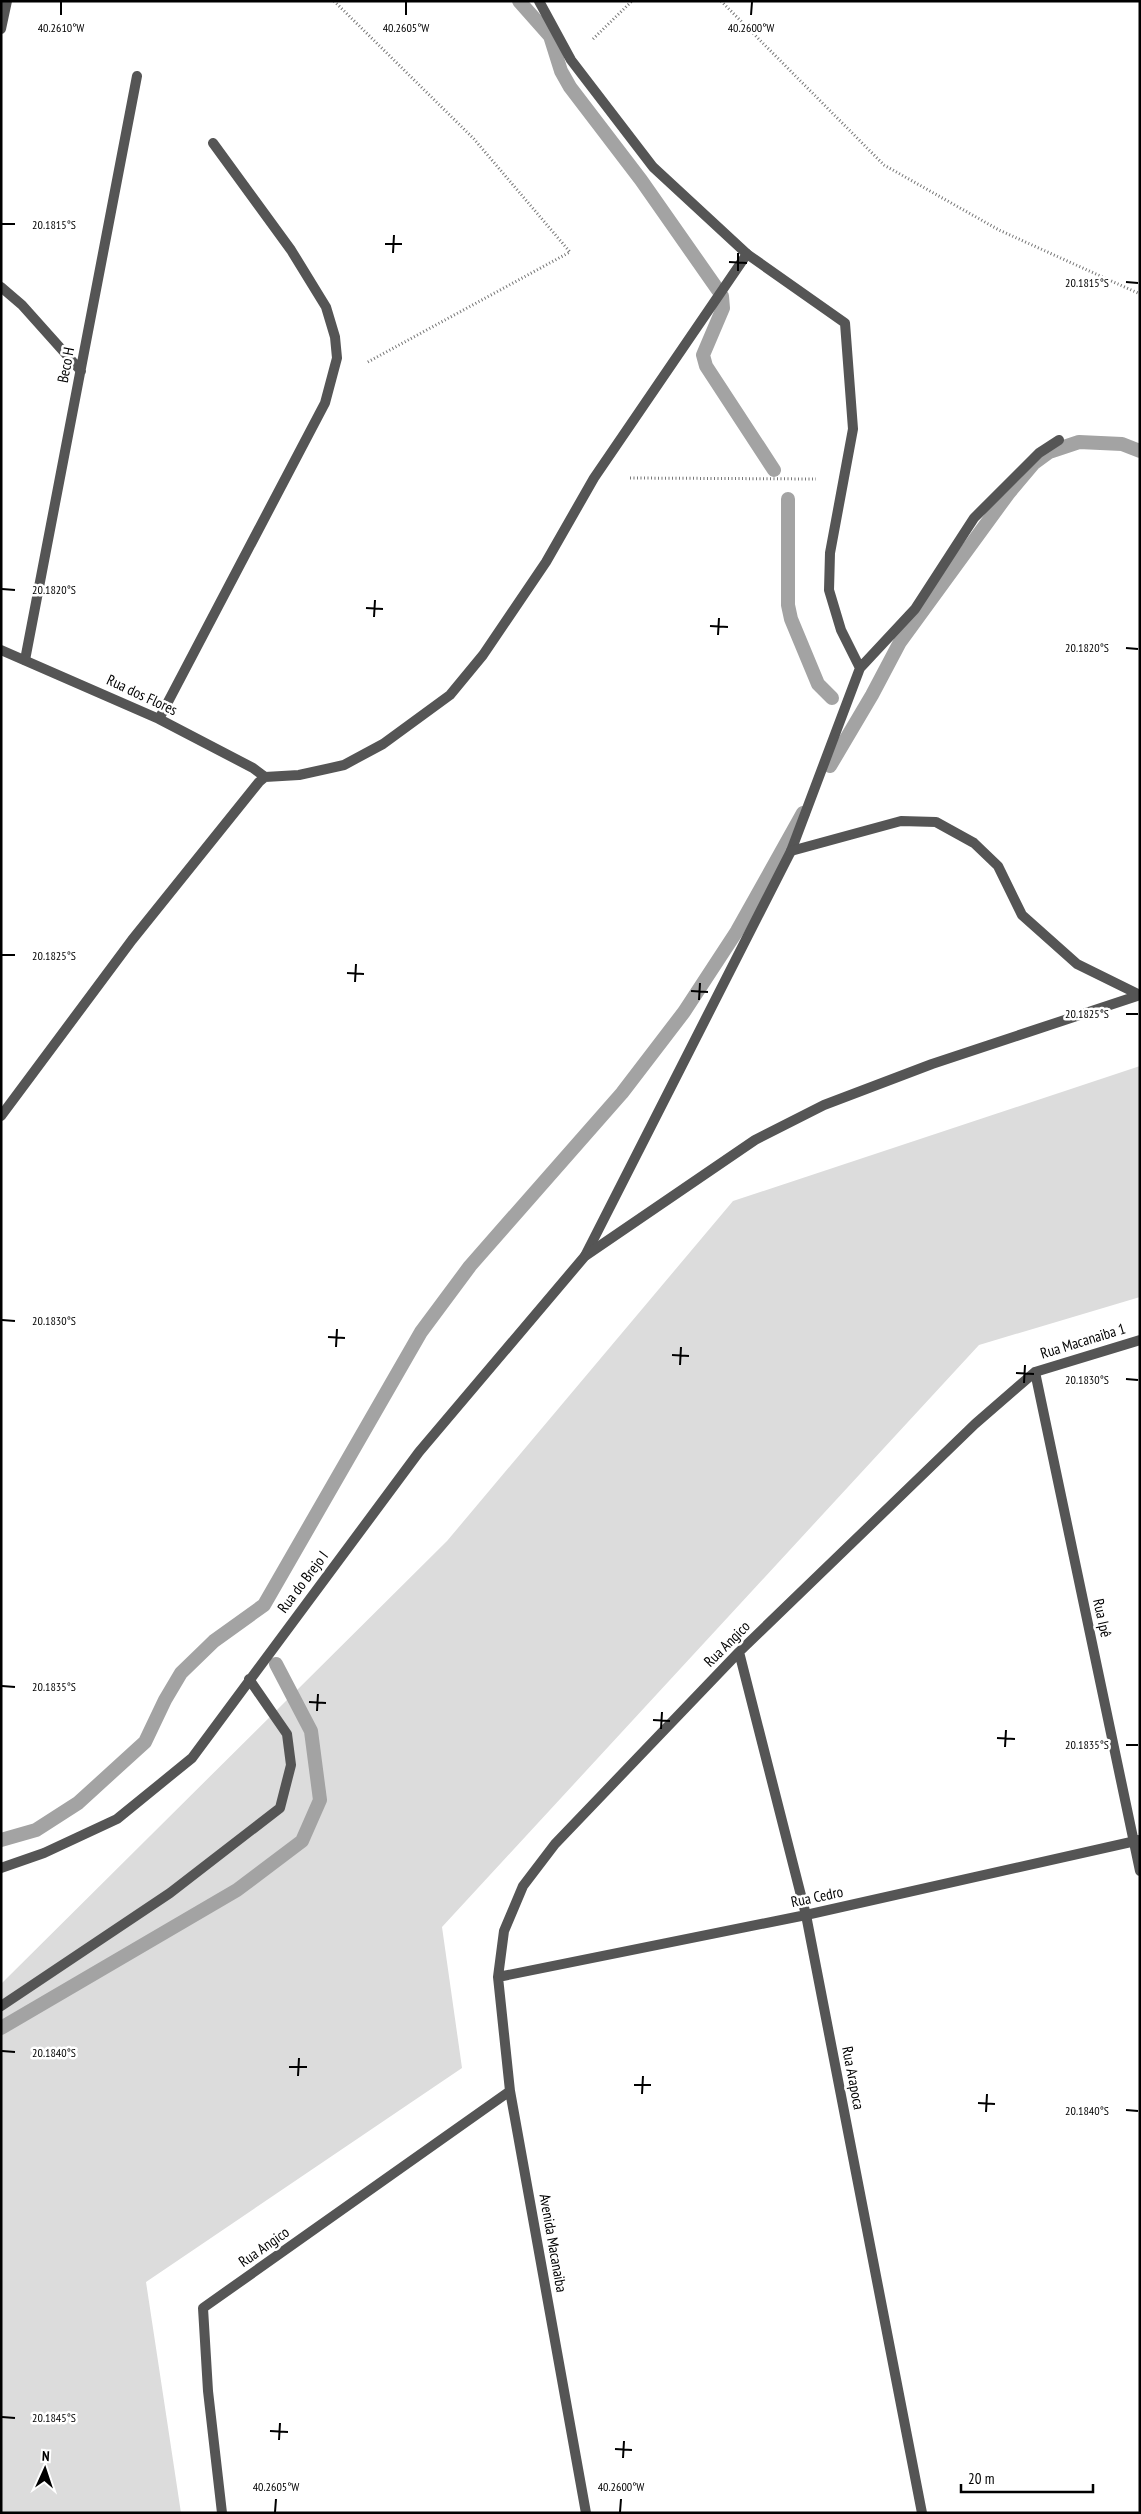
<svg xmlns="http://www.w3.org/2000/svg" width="1141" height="2514" font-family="'PT Sans Narrow',sans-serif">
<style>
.grass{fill:#dcdcdc}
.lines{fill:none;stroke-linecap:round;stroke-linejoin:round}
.stream{stroke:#a3a3a3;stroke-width:14}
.path{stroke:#777;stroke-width:3;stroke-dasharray:1 2.5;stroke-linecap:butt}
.service{stroke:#555;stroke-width:10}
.minor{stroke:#555;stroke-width:10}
.ticks{fill:none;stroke:#000;stroke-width:2}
.labels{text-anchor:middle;stroke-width:5;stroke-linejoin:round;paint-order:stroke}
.street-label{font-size:15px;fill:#000;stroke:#fff}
.ticks-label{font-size:12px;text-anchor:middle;fill:#000;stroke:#fff;stroke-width:5;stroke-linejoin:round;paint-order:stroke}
</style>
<rect width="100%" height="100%" fill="#fff"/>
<path class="grass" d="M1140,1066V1297L979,1345L442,1927L462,2068L146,2282L181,2513H1V1984L447,1541L733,1201Z"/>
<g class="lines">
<path class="stream" d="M519,1L550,36L561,71L570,87L641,180L718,290
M722,296L723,308L703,355L706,366L774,470
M788,499V605L791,619L818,684L832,698
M830,766L872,695L900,642L1008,494L1034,463L1049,452L1079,442L1122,444L1140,451
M1,1840L36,1830L78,1803L145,1742L165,1700L181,1673L214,1641L264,1605L421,1332L470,1266L622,1093L684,1012L737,931L803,813
M1,2028L237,1890L302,1841L320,1800L311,1731L276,1664"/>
<path class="path" d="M334,1L474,139L570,252L366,363
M721,1L884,165L999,230L1140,294
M593,39L632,1
M630,478L816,479"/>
<path class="service" d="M539,1L571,60L653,167L747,254L845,323L853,429L830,553L829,590L841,630L860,668
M1,29L7,1
M1,287L22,305L81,371
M25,660L137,76
M585,1256L791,851L860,668L915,609L974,518L1039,453L1059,440"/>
<path class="minor" d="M1,650L159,719L253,768L265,777
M159,719L325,403L337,358L335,337L326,307L291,250L213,143
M791,851L901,821L936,822L974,843L998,866L1022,915L1077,964L1140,995
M1,1116L132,940L259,782L265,777L299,775L344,765L383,744L450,695L483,655L546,562L594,478L747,254
M1035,1372L1140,1871
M739,1652L806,1915L922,2513
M1,1868L44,1853L117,1819L192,1758L419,1452L585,1256L755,1140L824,1105L932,1064L1140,995
M498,1977L806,1915L1140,1840
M1,2006L170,1893L280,1808L291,1765L287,1734L249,1679
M222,2513L208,2391L203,2308L510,2091
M586,2513L510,2091L498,1977L504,1931L523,1886L555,1844L739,1652L975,1424L1035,1372L1140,1340"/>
</g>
<path class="ticks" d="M61,15V2M406,15V2M751,15L752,2M2,224H15M385,244H402M393,253L394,235M729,262L747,263M738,271V253M1126,282L1138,283M2,589L15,590M366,608L383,609M374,617L375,600M710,626L728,627M718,635L719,618M1126,648L1138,649M2,955H15M347,973L364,974M355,982L356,964M691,991L708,992M699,1000L700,983M1126,1014H1138M2,1320L15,1321M328,1337L345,1338M336,1347L337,1329M672,1355L689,1356M680,1365L681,1347M1016,1373L1034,1374M1126,1379L1138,1380M1024,1383L1025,1365M2,1686L15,1687M309,1702L326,1703M317,1711L318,1694M653,1720L670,1721M661,1729L662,1712M997,1738L1015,1739M1126,1745H1138M1005,1747L1006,1730M2,2051L15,2052M289,2067H307M298,2076L299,2058M634,2085H651M642,2094L643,2076M978,2103L995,2104M1126,2110L1138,2111M986,2112L987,2094M2,2417L15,2418M270,2431L288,2432M279,2440L280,2423M615,2449L632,2450M623,2458L624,2441M275,2512L276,2499M620,2512L621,2499"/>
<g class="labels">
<g class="street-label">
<text transform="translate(66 365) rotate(-79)" y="5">Beco H</text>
<text transform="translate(142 695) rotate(25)" y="5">Rua dos Flores</text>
<text transform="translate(1083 1341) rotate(-17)" y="5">Rua Macanaiba 1</text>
<text transform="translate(303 1582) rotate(-53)" y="5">Rua do Brejo I</text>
<text transform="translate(1102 1618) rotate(78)" y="5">Rua Ipê</text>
<text transform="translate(727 1644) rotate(-45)" y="5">Rua Angico</text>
<text transform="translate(817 1897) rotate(-12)" y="5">Rua Cedro</text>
<text transform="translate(853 2078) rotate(79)" y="5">Rua Arapoca</text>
<text transform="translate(553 2243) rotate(80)" y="5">Avenida Macanaiba</text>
<text transform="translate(264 2247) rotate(-35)" y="5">Rua Angico</text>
</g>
</g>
<g class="ticks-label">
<text x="406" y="32">40.2605°W</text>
<text x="751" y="32">40.2600°W</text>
<text x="61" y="32">40.2610°W</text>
<text x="54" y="229">20.1815°S</text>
<text x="1087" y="287">20.1815°S</text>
<text x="54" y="594">20.1820°S</text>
<text x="1087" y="652">20.1820°S</text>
<text x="54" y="960">20.1825°S</text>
<text x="1087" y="1018">20.1825°S</text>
<text x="54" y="1325">20.1830°S</text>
<text x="1087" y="1384">20.1830°S</text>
<text x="54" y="1691">20.1835°S</text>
<text x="1087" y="1749">20.1835°S</text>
<text x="54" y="2057">20.1840°S</text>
<text x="1087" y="2115">20.1840°S</text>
<text x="54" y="2422">20.1845°S</text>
<text x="276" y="2491">40.2605°W</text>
<text x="621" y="2491">40.2600°W</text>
</g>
<rect width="1141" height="2514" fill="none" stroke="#000000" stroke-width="5"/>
<g transform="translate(45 2469) rotate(3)" stroke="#ffffff" stroke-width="4" paint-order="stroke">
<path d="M0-4L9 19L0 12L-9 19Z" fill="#000000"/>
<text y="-8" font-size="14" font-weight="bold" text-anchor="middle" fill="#000000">N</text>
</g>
<path d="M961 2484v8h132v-8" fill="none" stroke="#000000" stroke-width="2.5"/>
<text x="968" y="2484" font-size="15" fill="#000000" stroke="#ffffff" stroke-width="4" paint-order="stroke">20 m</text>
</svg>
